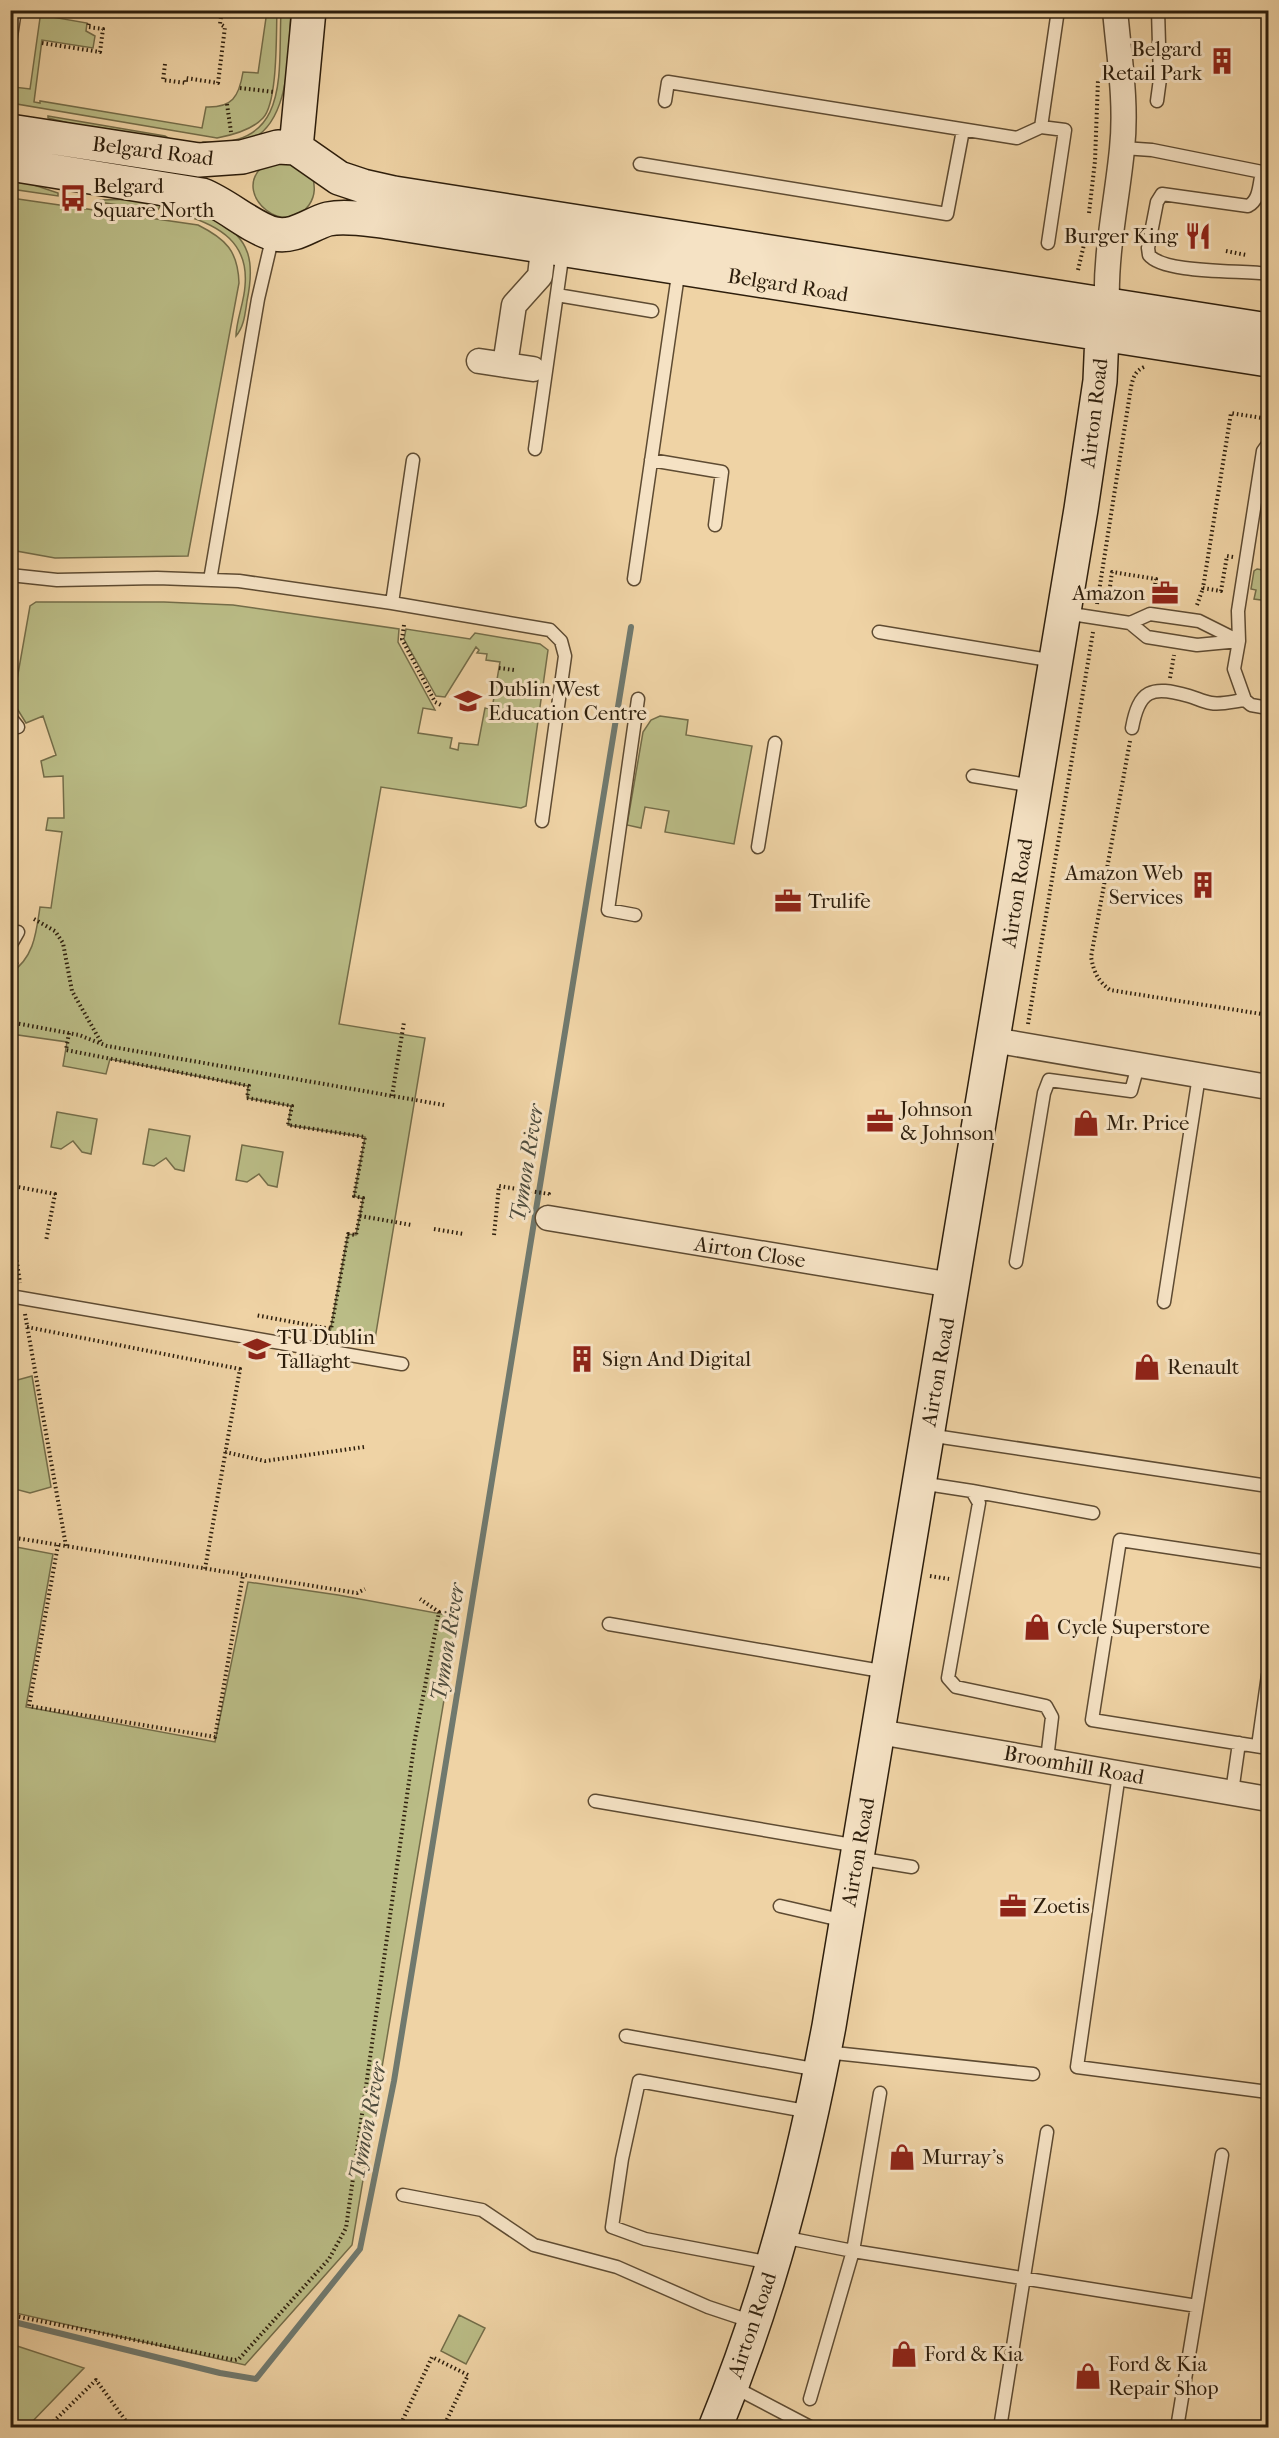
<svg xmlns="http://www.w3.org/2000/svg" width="1279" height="2438" font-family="'IM FELL French Canon',serif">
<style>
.green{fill:#babc86;stroke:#746d49;stroke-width:1.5}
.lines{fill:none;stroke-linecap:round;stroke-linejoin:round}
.stream{stroke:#70796e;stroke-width:6}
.lane-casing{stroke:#5e4b32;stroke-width:15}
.street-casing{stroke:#5e4b32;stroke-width:27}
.secondary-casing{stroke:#2d1e0c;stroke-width:36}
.path{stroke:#2d1e0c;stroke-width:4;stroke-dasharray:1.5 3;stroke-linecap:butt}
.lane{stroke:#f5e2c4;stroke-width:12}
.street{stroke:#f5e2c4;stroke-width:24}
.secondary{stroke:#f5e2c4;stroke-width:33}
.labels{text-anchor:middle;stroke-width:6;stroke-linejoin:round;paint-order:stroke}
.poi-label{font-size:21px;fill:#2d1e0c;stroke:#f5e2c4;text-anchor:start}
.street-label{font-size:21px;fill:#2d1e0c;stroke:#f5e2c4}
.water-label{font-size:22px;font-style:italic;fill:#4e4c3d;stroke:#f5e2c4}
</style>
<rect width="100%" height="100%" fill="#efd3a5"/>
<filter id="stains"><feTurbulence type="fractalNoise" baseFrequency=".00333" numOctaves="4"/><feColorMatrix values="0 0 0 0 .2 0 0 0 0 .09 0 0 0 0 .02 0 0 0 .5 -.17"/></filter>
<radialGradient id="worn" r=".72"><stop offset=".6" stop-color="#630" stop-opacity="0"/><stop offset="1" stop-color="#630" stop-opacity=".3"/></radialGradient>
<path class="green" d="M41,11H47L46,16L87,23L86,31L95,36L93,48L42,40L34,102L40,103V101L202,128L206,107C232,108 239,97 243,72L258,73L267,11H277C276,33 278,102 263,118C252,130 233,135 217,138L11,103V91H13L14,87L30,89Z
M281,11H291C288,50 292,129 244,142C230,146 212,145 197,146L203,142C291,149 278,72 281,11Z
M48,116L165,136L170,139L102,131L48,118Z
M282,157L312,174C315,185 316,195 309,205C286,239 233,196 261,168C266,163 275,160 282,157Z
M10,177L58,193V196L11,189Z
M11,198L198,225C226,239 238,251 239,283L188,556L55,558L11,550Z
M143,199L163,202L157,211L99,202V200Z
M181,205C194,206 203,212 215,218C251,239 255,262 247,301C245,314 244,327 236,336C236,321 244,303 245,286C249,243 220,226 184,215Z
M1257,569L1268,571V601L1254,599L1256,590L1251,589L1254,571Z
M36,602H164L233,605L399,629L398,642L435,710L423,708L418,733L452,738L450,748L458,750L459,743L478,745L485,708L492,709L500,662L486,660L487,654L477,653L479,650L476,647L445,697L436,696L404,639L406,629L470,639L475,633L540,644L548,650L526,806L521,808L381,787L339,1024L425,1038L374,1345L329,1338L348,1234L356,1235L363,1199L354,1196L365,1137L288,1125L291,1106L247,1098L248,1086L110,1059L106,1074L63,1066L67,1042L11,1034V973C34,957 36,934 40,907L51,908L62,832L46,830L48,818H64L63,776L44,777L41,761L56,755L43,716L26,723L13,702L30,606Z
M660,716L688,720L686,735L752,746L734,844L665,832L669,811L645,807L641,828L627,825L643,732L651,720Z
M57,1112L97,1119L91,1154L82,1152L73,1141L61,1149L51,1147Z
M149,1129L190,1136L184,1171L175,1169L166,1158L154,1166L143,1164Z
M242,1145L283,1152L277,1187L268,1185L259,1174L247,1182L236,1180Z
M32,1376L51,1487L30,1493L11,1488L10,1382Z
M11,1546L53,1554L26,1707L215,1742L248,1582L338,1595L458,1617L352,2245L245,2365L11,2312Z
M459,2315L485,2328L466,2364L441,2351Z
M11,2344L84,2368L27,2427H11Z"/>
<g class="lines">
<path class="stream" d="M10,2321L220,2373L256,2379L360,2249L394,2081L631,627"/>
<defs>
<path id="lane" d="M10,43L15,10
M665,101L668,82L1017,138L1041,127L1065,130L1048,243
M1157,101L1160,79L1158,10
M1041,127L1058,10
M1123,148L1152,150L1267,173
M640,164L947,214L963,130
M1262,172C1259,184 1260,200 1248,206L1162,194L1157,202L1148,248L1149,255C1164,274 1244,270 1268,274
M557,295L652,311
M535,449L563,251
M651,460L722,472L715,525
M10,575L57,580L157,578L239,581L392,603L550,630L561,641L565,656L542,821
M634,579L679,268
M210,580L258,299L273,235
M392,603L413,460
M1065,613L1130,623
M1150,614L1199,621L1239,641L1197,645L1147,637L1130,623Z
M879,632L1055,661
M1245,700L1234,669L1239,641L1238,611L1263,451L1268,444
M10,717L18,727
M1132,728C1139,690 1151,685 1189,696C1196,698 1204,702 1211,703C1222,705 1234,701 1245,700L1251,705L1268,708
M973,776L1034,786
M758,847L775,743
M635,915L608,910L638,699
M10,946L18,932
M1016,1262L1044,1093L1049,1080L1131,1091L1138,1066
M10,1296L402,1364
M1164,1302L1199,1076
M928,1435L1268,1486
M920,1483L972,1491L979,1503L948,1678L956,1687L1046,1706L1052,1717L1047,1759
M972,1491L1093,1513
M1268,1562L1120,1540L1092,1720L1268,1748
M609,1624L887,1672
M1258,1746L1268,1675
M1119,1774L1077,2067L1268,2092
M1232,1792L1239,1743
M595,1801L858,1846
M857,1858L912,1867
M780,1906L845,1921
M626,2036L819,2070
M825,2052L1033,2074
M403,2195L482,2210L534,2245L617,2267L708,2307L753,2322
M782,2237L853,2251L1197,2306
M771,2263L645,2239L612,2227L622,2159L639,2081L811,2112
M732,2386L812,2428
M810,2399L853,2251L880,2093
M1000,2428L1047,2132
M1177,2428L1222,2155"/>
<path id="street" d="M1107,305C1105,252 1117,201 1122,149C1127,103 1119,56 1115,10
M479,361L533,369
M505,365L514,305L540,276L545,232
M993,1040L1268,1087
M548,1218L952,1285
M879,1732L1268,1799"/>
<path id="secondary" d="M10,131L199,160L242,157L278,147L296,148L339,178L363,186L394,193L1268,330
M296,148L309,10
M10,164L202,195C226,204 254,230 275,234C295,238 310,224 328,219C347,215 369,220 388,222L1268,360
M715,2428C769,2297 803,2164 829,2026L1081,509L1100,381L1102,334L1107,305"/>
</defs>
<use href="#lane" class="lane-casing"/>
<use href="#street" class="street-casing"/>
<use href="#secondary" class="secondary-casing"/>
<path class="path" d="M42,43L100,52L103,29L88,27L89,23
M165,64L163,80L186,83V78L218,83L225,27L220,24L222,10
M240,88L274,92
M227,104L231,132
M1089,213L1095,161L1098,80
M1226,251L1246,255
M1078,270L1086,236
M1266,299L1268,288
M1233,557L1227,556L1221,591L1203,588L1231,413L1268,419
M1099,592L1109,594L1112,572L1156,579L1153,599
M1097,604L1131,387C1133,378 1135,371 1144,367
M1197,605L1203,588
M404,625L402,639L435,702L443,706
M499,668L514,670
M1170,678L1174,655
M1130,741L1091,957C1094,972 1097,980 1110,990L1268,1015
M34,919L55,931L63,943L72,991L102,1044
M10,967L18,962
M10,1022L79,1035L107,1046L444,1105
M1028,1024L1093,632
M69,1033L66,1050L249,1086L247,1098L292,1106L288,1125L365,1137L354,1196L363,1198L356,1235L348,1234L331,1329L255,1315
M392,1096L404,1022
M10,1193L13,1186L55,1194L46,1241
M360,1216L412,1225
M434,1229L464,1234
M494,1235L499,1186L549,1194V1196
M16,1256L20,1283
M25,1314L66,1546
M27,1327L240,1369L205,1569
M225,1452L265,1461L364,1447
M10,1537L357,1593L365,1589
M58,1545L29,1706L215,1737L243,1575
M930,1576L949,1579
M10,2315L235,2360L239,2359L329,2259L346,2228L415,1739L439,1612L420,1599
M47,2428L96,2380L131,2428
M399,2428L432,2357L468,2375L443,2428"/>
<use href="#lane" class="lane"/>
<use href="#street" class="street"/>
<use href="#secondary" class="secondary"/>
</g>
<defs>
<symbol id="building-bare" viewBox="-9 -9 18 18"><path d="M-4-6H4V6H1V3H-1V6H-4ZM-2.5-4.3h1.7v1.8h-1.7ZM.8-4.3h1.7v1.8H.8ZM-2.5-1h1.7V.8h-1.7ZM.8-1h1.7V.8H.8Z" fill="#8f2418" stroke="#f5e2c4" stroke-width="2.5" paint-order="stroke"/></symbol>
<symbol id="bus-bare" viewBox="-9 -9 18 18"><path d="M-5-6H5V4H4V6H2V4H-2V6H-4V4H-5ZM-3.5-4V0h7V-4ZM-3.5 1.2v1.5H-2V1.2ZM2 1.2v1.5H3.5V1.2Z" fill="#8f2418" stroke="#f5e2c4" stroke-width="2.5" paint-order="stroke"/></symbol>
<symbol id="restaurant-bare" viewBox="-9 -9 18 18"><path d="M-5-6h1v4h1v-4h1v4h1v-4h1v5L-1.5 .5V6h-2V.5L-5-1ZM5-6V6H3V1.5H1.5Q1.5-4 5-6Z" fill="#8f2418" stroke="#f5e2c4" stroke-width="2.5" paint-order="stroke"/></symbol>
<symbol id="office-bare" viewBox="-9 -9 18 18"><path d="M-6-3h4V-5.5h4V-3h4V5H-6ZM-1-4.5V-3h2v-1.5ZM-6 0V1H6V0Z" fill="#8f2418" stroke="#f5e2c4" stroke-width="2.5" paint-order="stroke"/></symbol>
<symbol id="school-bare" viewBox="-9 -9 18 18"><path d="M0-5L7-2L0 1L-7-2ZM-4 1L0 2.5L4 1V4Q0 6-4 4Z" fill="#8f2418" stroke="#f5e2c4" stroke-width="2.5" paint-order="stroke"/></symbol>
<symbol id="shop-bare" viewBox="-9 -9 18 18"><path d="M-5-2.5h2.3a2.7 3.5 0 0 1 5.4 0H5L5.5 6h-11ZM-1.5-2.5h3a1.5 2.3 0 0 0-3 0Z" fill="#8f2418" stroke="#f5e2c4" stroke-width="2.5" paint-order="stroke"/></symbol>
<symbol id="university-bare" viewBox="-9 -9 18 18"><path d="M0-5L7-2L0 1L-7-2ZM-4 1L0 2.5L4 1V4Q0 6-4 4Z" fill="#8f2418" stroke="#f5e2c4" stroke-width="2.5" paint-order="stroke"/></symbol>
</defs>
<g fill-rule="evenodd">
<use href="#building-bare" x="1203" y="42" width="38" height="38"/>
<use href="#bus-bare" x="54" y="179" width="38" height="38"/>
<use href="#restaurant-bare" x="1179" y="217" width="38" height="38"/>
<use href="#office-bare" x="1146" y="574" width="38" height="38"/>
<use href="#school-bare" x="449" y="682" width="38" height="38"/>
<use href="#building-bare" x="1184" y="866" width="38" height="38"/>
<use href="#office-bare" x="769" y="882" width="38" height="38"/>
<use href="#office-bare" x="861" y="1102" width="38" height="38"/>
<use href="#shop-bare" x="1067" y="1104" width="38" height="38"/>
<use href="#university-bare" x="238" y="1330" width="38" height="38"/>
<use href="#building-bare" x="563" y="1340" width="38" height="38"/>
<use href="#shop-bare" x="1128" y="1348" width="38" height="38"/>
<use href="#shop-bare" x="1018" y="1608" width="38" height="38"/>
<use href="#office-bare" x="994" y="1887" width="38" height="38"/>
<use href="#shop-bare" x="883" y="2138" width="38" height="38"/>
<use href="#shop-bare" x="885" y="2335" width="38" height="38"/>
<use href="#shop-bare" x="1069" y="2357" width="38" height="38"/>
</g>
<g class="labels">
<g class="poi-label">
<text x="1202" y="56" text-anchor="end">Belgard<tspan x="1202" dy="24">Retail Park</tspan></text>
<text x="93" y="193">Belgard<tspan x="93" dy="24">Square North</tspan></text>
<text x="1178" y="243" text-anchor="end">Burger King</text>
<text x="1145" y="600" text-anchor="end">Amazon</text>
<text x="488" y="696">Dublin West<tspan x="488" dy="24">Education Centre</tspan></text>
<text x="1183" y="880" text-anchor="end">Amazon Web<tspan x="1183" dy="24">Services</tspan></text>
<text x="808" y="908">Trulife</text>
<text x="900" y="1116">Johnson<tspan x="900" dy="24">&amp; Johnson</tspan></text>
<text x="1106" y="1130">Mr. Price</text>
<text x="277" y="1344">TU Dublin<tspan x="277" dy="24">Tallaght</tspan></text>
<text x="602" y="1366">Sign And Digital</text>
<text x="1167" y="1374">Renault</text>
<text x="1057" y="1634">Cycle Superstore</text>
<text x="1033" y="1913">Zoetis</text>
<text x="922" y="2164">Murray's</text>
<text x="924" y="2361">Ford &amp; Kia</text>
<text x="1108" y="2371">Ford &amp; Kia<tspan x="1108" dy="24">Repair Shop</tspan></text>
</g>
<g class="street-label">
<text transform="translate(153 151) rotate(7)" y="7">Belgard Road</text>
<text transform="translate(788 285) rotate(9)" y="7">Belgard Road</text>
<text transform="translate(1094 413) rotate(-83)" y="7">Airton Road</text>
<text transform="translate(1017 893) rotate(-81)" y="7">Airton Road</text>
<text transform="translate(750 1252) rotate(9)" y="7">Airton Close</text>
<text transform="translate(938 1372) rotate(-80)" y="7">Airton Road</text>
<text transform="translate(1074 1765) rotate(10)" y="7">Broomhill Road</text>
<text transform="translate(858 1852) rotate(-80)" y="7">Airton Road</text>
<text transform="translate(752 2325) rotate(-71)" y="7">Airton Road</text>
</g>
<g class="water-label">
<text transform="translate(526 1163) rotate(-81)" y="8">Tymon River</text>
<text transform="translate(447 1642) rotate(-81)" y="8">Tymon River</text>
<text transform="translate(367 2121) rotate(-79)" y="8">Tymon River</text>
</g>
</g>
<rect width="1279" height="2438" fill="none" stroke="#efd3a5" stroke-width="36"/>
<rect x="12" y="12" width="1255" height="2414" fill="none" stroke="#2d1e0c" stroke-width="3"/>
<rect x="18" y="18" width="1243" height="2402" fill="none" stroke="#2d1e0c" stroke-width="1.5"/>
<rect width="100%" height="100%" filter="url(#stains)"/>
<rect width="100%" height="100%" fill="url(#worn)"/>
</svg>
